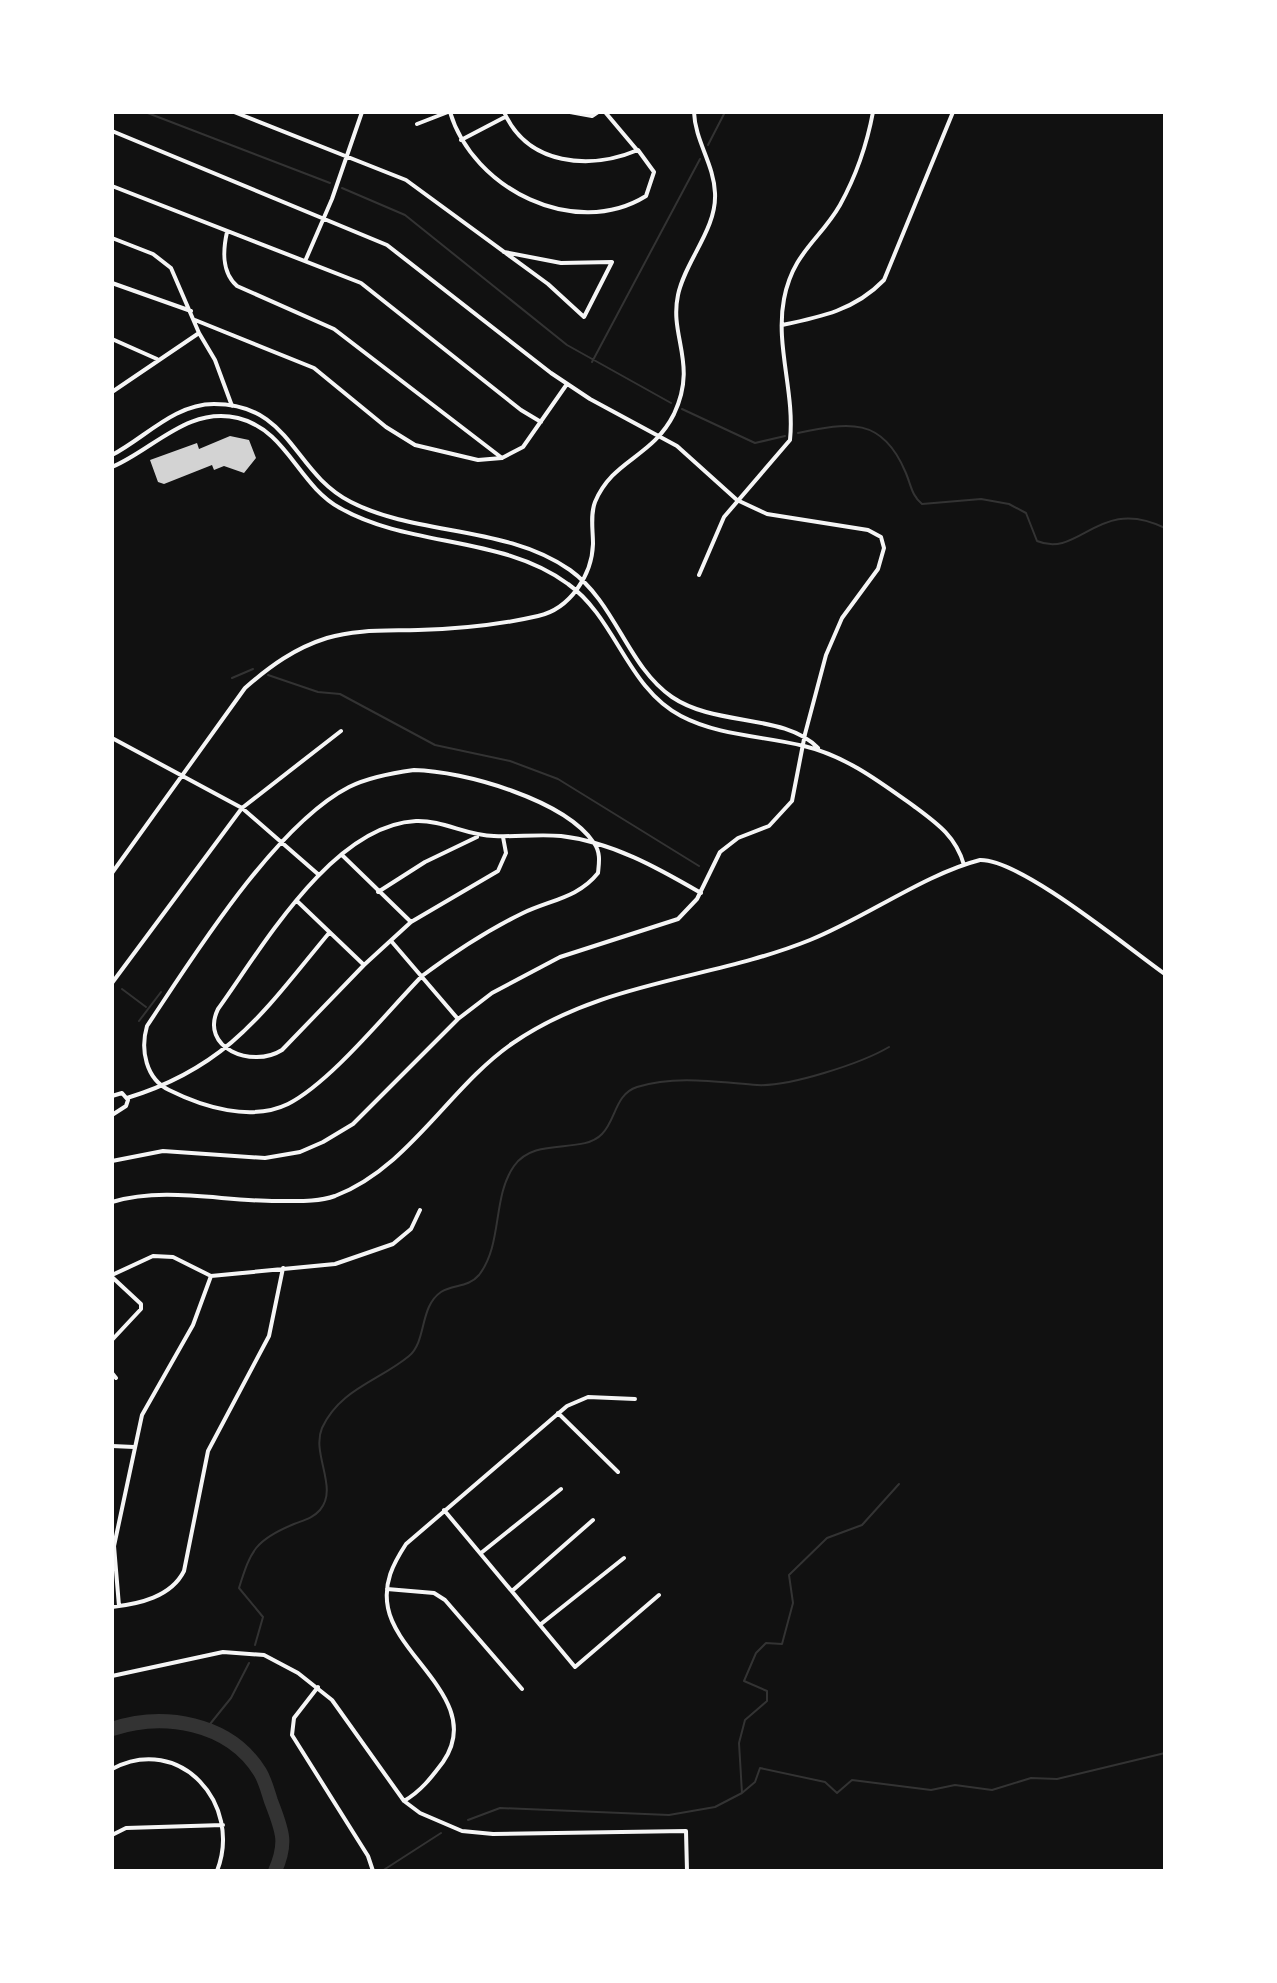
<svg xmlns="http://www.w3.org/2000/svg" width="1277" height="1983" font-family="'Varela Round',sans-serif">
<style>
.lines{fill:none;stroke-linecap:round;stroke-linejoin:round}
.stream{stroke:#333;stroke-width:2}
.river{stroke:#333;stroke-width:14}
.building{fill:#d3d3d3}
.minor{stroke:#f5f5f5;stroke-width:4}
</style>
<rect width="100%" height="100%" fill="#111"/>
<g class="lines">
<path class="stream" d="M145,112L330,183
M708,145L725,112
M342,188L405,215L567,345L671,403
M592,362L700,159
M682,409L755,443L785,436
M798,433C849,422 882,417 905,471C911,484 911,495 922,504L981,499L1009,504L1026,513L1037,541C1080,559 1098,495 1165,528
M268,675L318,692L340,694L435,745L510,761L558,779L699,866
M232,678L253,669
M122,989L146,1007
M139,1021L161,992
M255,1645L263,1617L239,1588C251,1550 255,1540 294,1524C304,1520 313,1518 320,1510C339,1488 311,1454 322,1428C340,1389 379,1381 409,1356C427,1341 419,1307 441,1292C453,1284 468,1288 479,1275C503,1244 492,1197 514,1166C535,1136 582,1155 602,1134C616,1120 615,1094 637,1087C676,1075 717,1082 757,1085C789,1087 862,1063 889,1047
M206,1729L231,1698L249,1663
M742,1793L755,1782L760,1768L825,1782L837,1793L852,1780L931,1790L955,1785L992,1790L1031,1778L1057,1779L1165,1753
M468,1820L500,1808L669,1815L715,1807L742,1793L739,1743L745,1720L767,1701V1691L744,1681L756,1653L766,1643L782,1644L793,1603L789,1575L827,1538L862,1525L899,1484
M382,1871L441,1833"/>
<path class="river" d="M112,1729C163,1712 229,1722 260,1772C265,1780 268,1792 271,1801C282,1830 288,1842 275,1871"/>
</g>
<path class="building" d="M230,436L249,440L256,458L244,473L224,466L214,470L212,465L164,484L158,482L150,460L197,443L199,449Z"/>
<g class="lines">
<path class="minor" d="M234,112L406,180L548,284L584,317L612,262L561,263L504,252
M450,112C473,189 575,240 646,196L654,172L638,150C590,170 528,166 504,112
M570,112L592,116L598,112
M605,112L637,150
M417,124L448,112
M112,131L387,245L551,373L590,399L677,446L737,500L767,514L868,530L881,537L884,548L878,569L842,618L826,655L805,734L792,801L769,826L738,838L720,852L697,899L678,919L560,957L492,993L458,1019L353,1124L323,1142L300,1152L265,1158L163,1151L112,1161
M461,140L505,117
M112,186L361,283L521,410L541,422
M227,232C223,250 221,272 237,286L334,329L502,458
M112,238L153,254L171,268L199,333L215,360L232,406
M306,259L332,199L362,112
M112,283L191,311
M195,320L314,368L386,427L415,445L478,460L502,458L523,447L567,384
M782,325C821,317 855,310 884,280L953,112
M112,339L157,359
M112,392L199,333
M112,455C145,438 174,404 214,404C292,404 292,472 351,502C417,536 506,525 570,570C616,603 627,666 672,697C716,727 784,713 818,748
M112,467C154,449 188,406 238,418C287,430 298,485 340,508C410,548 502,535 568,584C616,618 627,688 681,716C719,736 764,736 804,746C846,756 880,782 915,807C938,824 956,837 964,865
M699,575L724,517L790,440C795,393 775,345 784,299C793,252 820,240 840,205C856,176 867,144 873,112
M112,738L242,808L319,875
M414,770C464,771 565,800 594,843C601,853 599,863 598,873C578,898 550,900 523,913C488,930 453,953 422,976C387,1012 331,1082 288,1104C251,1122 203,1107 169,1090C146,1079 140,1050 147,1026C193,957 275,825 349,787C369,777 392,773 414,770Z
M503,837L506,853L498,871L411,922L364,965L282,1050C252,1069 199,1048 218,1009C262,948 332,825 416,821C443,820 467,836 494,836C516,837 539,834 561,836C612,842 658,868 701,893
M343,856L411,922
M112,873L245,688C270,666 295,648 327,638C356,629 388,631 418,630C458,629 499,625 538,616C570,609 592,575 593,544C593,530 590,515 595,502C613,459 652,458 674,414C698,363 669,337 678,295C685,261 717,229 715,193C714,164 695,141 694,112
M378,892L425,862L477,837
M297,901L364,965
M392,942L458,1019
M112,983L242,808L341,731
M112,1096L122,1093L128,1100L126,1106L112,1115
M127,1098C229,1067 265,1010 329,933
M112,1202C167,1186 224,1202 281,1201C299,1201 318,1202 335,1196C410,1167 449,1087 513,1043C605,980 711,980 810,940C865,918 925,874 980,860C1021,859 1128,948 1165,974
M112,1275L153,1256L173,1257L211,1276L335,1264L393,1244L411,1229L420,1210
M112,1277L141,1304V1309L112,1340
M112,1373L116,1378
M558,1413L618,1472
M112,1446L134,1447
M444,1510L575,1667L659,1595
M481,1553L561,1489
M387,1589L434,1593L445,1600L522,1689
M512,1591L593,1520
M119,1606L114,1546L142,1415L193,1325L211,1276
M112,1607C139,1604 171,1597 184,1571L208,1451L269,1336L283,1268
M541,1624L624,1558
M112,1676L223,1652L264,1655L298,1673L332,1700L404,1801L420,1813L462,1831L493,1834L686,1831L687,1871
M318,1687L294,1718L292,1735L368,1856L373,1871
M112,1769C180,1733 243,1804 217,1871
M404,1801C421,1791 431,1778 443,1762C484,1703 398,1659 388,1608C383,1583 393,1564 406,1544L567,1406L588,1397L635,1399
M112,1835L126,1828L223,1825"/>
</g>
<rect width="1277" height="1983" fill="none" stroke="#ffffff" stroke-width="228"/>
</svg>
